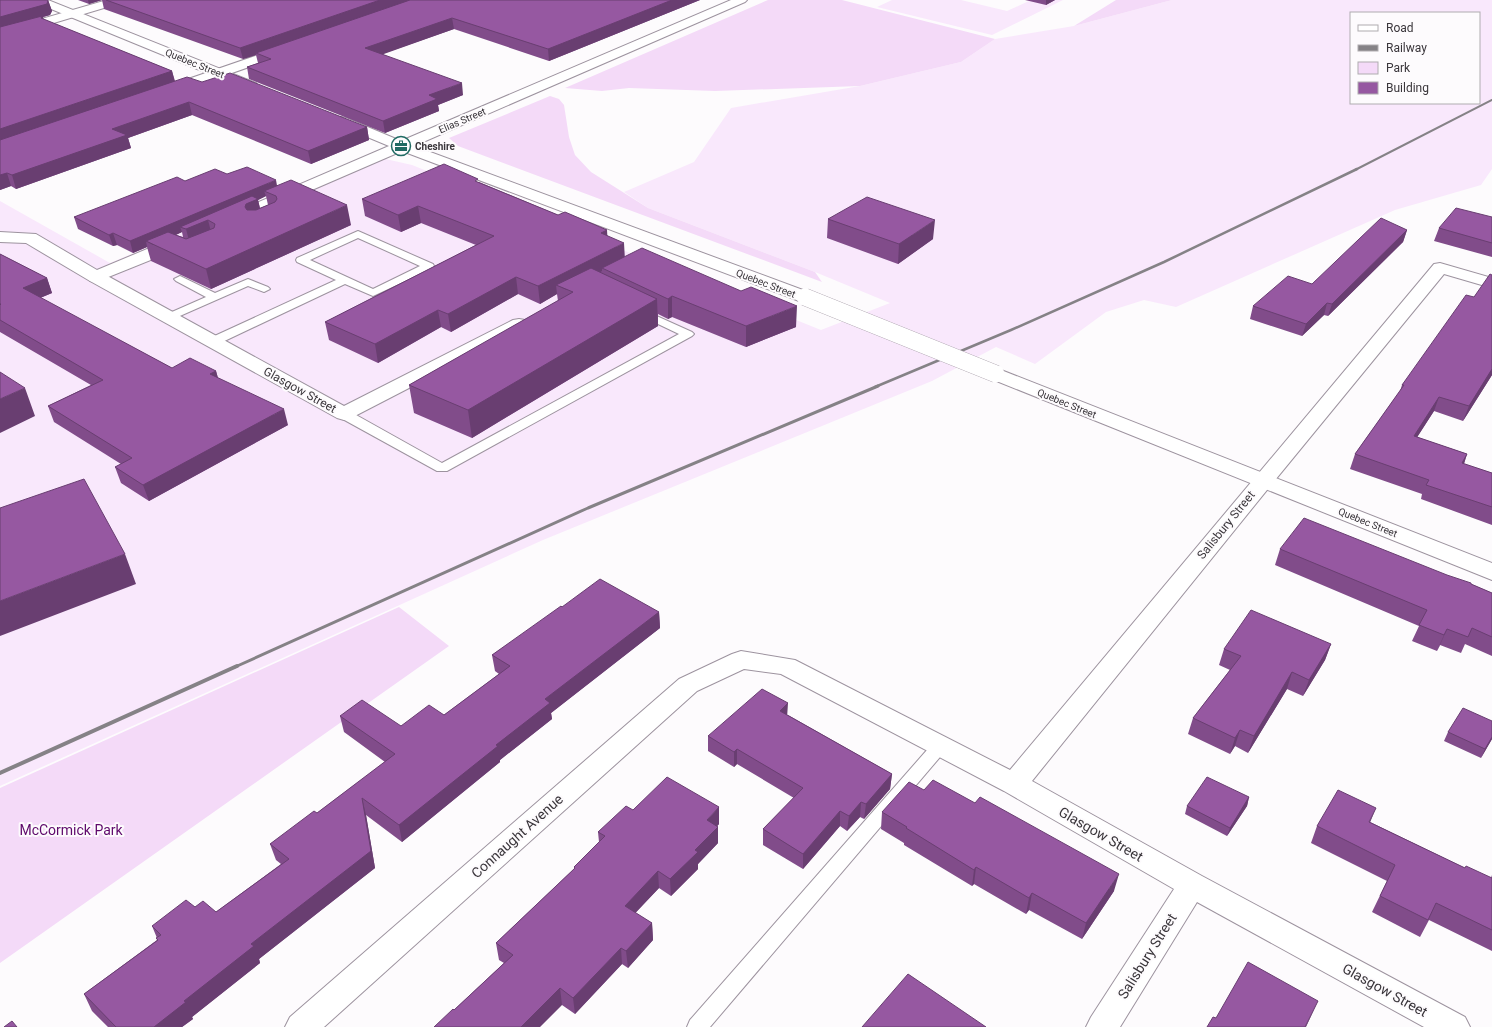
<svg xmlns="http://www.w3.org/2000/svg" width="1492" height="1027" font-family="Roboto,sans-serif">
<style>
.built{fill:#f9e8fc;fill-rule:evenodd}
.green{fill:#f4daf8}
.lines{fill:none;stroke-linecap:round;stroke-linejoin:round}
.lane-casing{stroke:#9d939f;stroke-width:2}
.street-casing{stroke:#9d939f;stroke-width:2}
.secondary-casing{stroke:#9d939f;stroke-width:2}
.lane{fill:#fff;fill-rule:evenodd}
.street{fill:#fff;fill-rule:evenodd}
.secondary{fill:#fff;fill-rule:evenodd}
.rail-far3{stroke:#858286;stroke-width:2}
.rail-far2{stroke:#858286;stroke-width:2.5}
.rail-far1{stroke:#858286;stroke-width:3}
.rail{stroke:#858286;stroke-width:4}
.secondary-bridge-casing{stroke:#9d939f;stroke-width:18;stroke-linecap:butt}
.secondary-bridge{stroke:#fff;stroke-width:17}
.wall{fill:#814c8a;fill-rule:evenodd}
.shaded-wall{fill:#693e71}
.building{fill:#9658a1;stroke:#693e71}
.labels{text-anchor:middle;stroke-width:4;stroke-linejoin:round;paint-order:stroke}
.far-street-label{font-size:10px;fill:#3a363b;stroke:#fdfbfd}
.far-poi-label{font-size:10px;font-weight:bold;fill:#3a363b;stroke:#fdfbfd;text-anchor:start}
.street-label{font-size:12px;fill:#3a363b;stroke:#fdfbfd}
.near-park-label{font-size:14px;fill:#5e086b;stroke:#fdfbfd}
.near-street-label{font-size:14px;fill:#3a363b;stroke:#fdfbfd}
</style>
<rect width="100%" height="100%" fill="#fdfbfd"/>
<path class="built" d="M892,0H961L1007,11L1031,0H1063L992,35L877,7Z
M1172,0H1492V169L1481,185L1395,210L1176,307L1144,300L1106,312L1035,364L996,347L932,381L543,540L0,786V201L110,263L368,155L412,165L821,330L890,303L815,272L648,208L624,192L694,162L731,108L860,86L961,62L995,39L1074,26ZM1351,13H1479V103H1351Z"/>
<path class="green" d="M768,0H842L995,39L961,62L860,86L715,91L629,88L602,91L565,88Z
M1116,0H1172L1074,26Z
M550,96L559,99L564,105L569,137L575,155L591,172L648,208L815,272L822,282L458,146L449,138Z
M399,607L449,646L0,963V788Z"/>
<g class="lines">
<defs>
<path id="lane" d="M358,231L433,264L434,266L433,268L373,296L345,284L216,345H208L206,342L208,339L336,280L297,262L296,260L297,258ZM358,238L420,266L373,289L310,260Z
M180,276L215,293L248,279L268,287L270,289L264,292L248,286L173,319H165L163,317L165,315L206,297L176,281L174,279Z
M641,309L692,332L694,334L692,336L447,471H437L339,417L338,414L339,411H349L442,463L679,334L637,314L635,312L637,310Z
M940,740L946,742L948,746L946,750L710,1027H687L690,1020L934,742Z"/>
<path id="street" d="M107,0H126L124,2L0,39V31Z
M284,46L289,47L290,50L289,53L175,93H165L163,90L165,87Z
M1440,263L1492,278V288L1444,274L1271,485L1032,781L1202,876L1465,1017L1470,1027H1424L1197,902L1120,1027H1086L1091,1017L1174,889L1004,791L781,674L744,669L697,691L324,1027H285L290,1017L679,679L732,654L741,651L795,660L1010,770L1434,264Z
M96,272L102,273L344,406L513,320L519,319L525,320L528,324L525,328L351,418L344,420L337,418L90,281L87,277L90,273Z"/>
<path id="secondary" d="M32,0H48L256,83L258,86L256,89H246L34,2Z
M731,0H747L745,2L414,146L811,293L814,297L811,301L805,302L799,301L402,151L238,222L232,224L226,222L224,219L226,216L389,146L336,124L334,121L336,118L341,117L346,118L401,141Z
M0,232L36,234L97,270L171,239L177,238L183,239L185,243L183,247L96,282L90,281L26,243L0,242Z
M996,368L1492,563V580L989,378L986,374L989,370Z"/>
</defs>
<use href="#lane" class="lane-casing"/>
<use href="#street" class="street-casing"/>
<use href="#secondary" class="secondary-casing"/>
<use href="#lane" class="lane"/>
<use href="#street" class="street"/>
<use href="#secondary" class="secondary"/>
<path class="rail-far3" d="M1355,170L1492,100"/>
<path class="rail-far2" d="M875,387L1011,330L1164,262L1357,169"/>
<path class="rail-far1" d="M235,667L588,508L878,386"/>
<path class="rail" d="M0,773L237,666"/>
<defs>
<path id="secondary-bridge" d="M805,297L996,374"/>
</defs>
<use href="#secondary-bridge" class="secondary-bridge-casing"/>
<use href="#secondary-bridge" class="secondary-bridge"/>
</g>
<path class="wall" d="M0,0H48L52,11L50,15L43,17V19L172,71L175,81L202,82L367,127L369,140L311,164L192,115L128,138L131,148L16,189L11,186L0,190Z
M78,0H102L89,4Z
M102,0H700L549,61L454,29L382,54L463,95L438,105L439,111L385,133L249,79L247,67L258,63L256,55L243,59L104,9Z
M1025,0H1055L1046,5Z
M227,174L277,186L351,225L211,289L151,261L147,247L133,253L117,245L113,246L78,229L74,217L185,181ZM266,196L268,205L260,208L258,200ZM182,232L183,237L176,235Z
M479,182L558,215L607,230V235L624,257L796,327L746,347L672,317L668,319L658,314V326L472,438L414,413L409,385L558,301L557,294L540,304L518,294L451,332L441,327L378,363L329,340L325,322L476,245L421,223L401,232L365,216L362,199Z
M1492,217V257L1434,241L1439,228Z
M828,219L933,239L898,264L827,238Z
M1407,230L1403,242L1328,316L1324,315L1302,336L1250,319L1253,306L1312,284Z
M0,254L47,278L52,293L40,298L172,368L216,371L218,378L288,425L149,501L121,483L115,467L121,464L54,422L48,406L91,385L0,332Z
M1492,275V375L1463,421L1434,411L1417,437L1467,454L1464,464L1492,473V525L1421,499L1422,494L1350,469L1355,454L1400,391L1402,385Z
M1280,549L1471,584L1492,593V656L1465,644L1461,653L1440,645L1437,651L1412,641L1419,626L1275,565Z
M562,607L659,612L660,628L551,713L552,719L500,760V762L402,842L366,815L375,868L259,959L260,963L192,1017L193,1019L182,1027H108L92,1011L84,994L157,940L156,938H157L152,926L195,907L216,912L281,864L276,860L270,844L317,813L385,762L344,732L340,716L401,726L444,715L499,674L495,671L492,655Z
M1331,644L1325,660L1303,696L1287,689L1248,753L1235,746L1230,754L1188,734L1193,718L1230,670L1219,665L1224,649Z
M788,715L892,774L890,789L864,819L860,817L847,831L840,826L803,869L763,845V829L794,798L737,764L734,767L708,751V736Z
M1492,721V739L1481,758L1444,741L1448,732Z
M1249,797L1247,806L1227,836L1185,814L1187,806Z
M633,810L719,824L717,826L718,827V843L698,864V869L671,896L659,888L635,913L652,923L653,940L628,968L622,964L575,1014L562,1005L454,1010L504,963L499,960L496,943L574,869V867L599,842L598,832Z
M882,812L1114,891L1082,939L1029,910L1026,914L974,884L972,886L904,845V843L881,829Z
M1370,822L1465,868L1491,878L1492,875V951L1429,920L1420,937L1372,912L1387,881L1311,843L1317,826Z"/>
<path class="shaded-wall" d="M48,0L52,11L50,15L43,17L46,27L0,29V17Z
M88,0H102L89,4Z
M380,0H413L256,53V55L243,59L240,48Z
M672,0H700L549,61L548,49Z
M1046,0H1055L1046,5Z
M452,18L454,29L367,60L365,48Z
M172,71L175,83L0,143V129Z
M462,83L463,95L438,105L439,111L385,133L383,121L429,95Z
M189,102L192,115L128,138L131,148L16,189L12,175L112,129Z
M367,127L369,140L311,164L308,151Z
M7,173L11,186L0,190V175Z
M276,180L278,191H264L266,196L258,200L262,218L208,220L213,240L191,248L186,229L180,227L182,232L153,245L146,241L147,247L133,253L130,241Z
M347,205L351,225L211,289L206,269Z
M418,206L421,223L401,232L398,215Z
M935,220L933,239L898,264L899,244Z
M607,230L608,247L601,233Z
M1407,230L1403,242L1328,316L1332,304Z
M113,233L117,245L113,246L109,235Z
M624,243L625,260L602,268V271L567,290L556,285L557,294L540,304L538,286Z
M516,277L518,294L451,332L448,314Z
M47,278L52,293L28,303L23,288Z
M672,296V317L668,319V299Z
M657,299L658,326L472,438L468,410Z
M1327,303L1324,315L1302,336L1306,324Z
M797,306L796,327L746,347V326Z
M438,310L441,327L378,363L375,344Z
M1492,369V375L1463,421L1469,406Z
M216,371L220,386L210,374Z
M25,388L35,416L0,433V399Z
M1439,397L1434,411L1409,450L1414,436Z
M284,409L288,425L149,501L143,485Z
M1467,454L1462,469V463Z
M125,554L136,584L0,636V601Z
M659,612L660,628L551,713L552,719L500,760V762L402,842L399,825L545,699Z
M1447,629L1440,645L1437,651L1444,635Z
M1331,644L1325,660L1303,696L1309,680Z
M1292,672L1287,689L1248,753L1254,736Z
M788,703L787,718L780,711Z
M1240,730L1235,746L1230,754L1235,738Z
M1492,737V739L1481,758L1485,749Z
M737,749V764L734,767V752Z
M892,774L890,789L864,819L866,804Z
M1249,797L1247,806L1227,836L1230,828Z
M362,798L366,815L375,868L259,959L260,963L192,1017L193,1019L182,1027H154L251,944Z
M861,802L860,817L847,831L849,816Z
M719,807V824L708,837L707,820Z
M1376,808L1369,825V822Z
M840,811V826L803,869V854Z
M718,827V843L698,864V869L671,896L670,879L695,850Z
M976,867L974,884L972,886L974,870Z
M658,871L659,888L626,923L625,906Z
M1119,874L1114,891L1082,939L1086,923Z
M1032,893L1029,910L1026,914L1029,898Z
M652,923L653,940L628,968L626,951Z
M621,948L622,964L575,1014L573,998Z
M560,988L562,1005L540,1027H521Z
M1318,1001L1306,1027H1305Z"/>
<path class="building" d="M0,0H48L47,4L0,17Z
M106,0H380L240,48Z
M410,0H672L548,49L452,18L365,48L462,83L429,95L437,99L383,121L247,67L271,59L256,53Z
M42,16L41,18L172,71L0,129V27Z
M230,73L367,127L308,151L189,102L112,129L127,135L12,175L7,173L0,175V140L187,77L202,82Z
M444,164L478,179L475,181L558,215L565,212L607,230L601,233L624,243L538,286L516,277L448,314L438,310L375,344L325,322L494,236L418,206L398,215L362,199Z
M247,167L276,180L130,241L113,233L109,235L74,217L177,177L185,181L215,169L227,174Z
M291,180L347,205L206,269L146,241L168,232L186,239L214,228L215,224L208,220L186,229L180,227L252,196L258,199L246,204L245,207L247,210H256L275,202L277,199L276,196L264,191Z
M867,197L935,220L899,244L828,219Z
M1456,208L1492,217V243L1439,228Z
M1381,218L1407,230L1332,304L1327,303L1306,324L1253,306L1288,276L1312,284Z
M642,248L741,291L751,287L797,306L746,326L672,296L668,299L602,268Z
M0,254L47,278L23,288L172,368L190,358L216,371L210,374L284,409L143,485L115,467L132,458L48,406L103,380L0,320V305L1,304H0Z
M591,268L657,299L468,410L409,385L573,292L556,285Z
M1490,274L1492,275V369L1469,406L1439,397L1414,436L1467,454L1462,463L1492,473V507L1426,485L1429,480L1355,454L1404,385H1402L1466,295L1474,297Z
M0,372L25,388L0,399Z
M84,479L125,554L0,601V508Z
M1304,518L1447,575L1471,583V584L1492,593V637L1472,628L1468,637L1447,629L1444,635L1419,625L1427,610L1280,549Z
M600,579L659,612L545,699L550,703L496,745L498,746L399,825L362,798L371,851L251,944L254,946L184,1001L186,1002L154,1027H116L84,994L158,940L156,938L161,935L152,926L186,900L195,907L203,901L216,912L289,859L270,844L314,811L317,813L395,754L340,716L362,700L401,726L429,705L444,715L510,666L492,655L561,606L562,607Z
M1251,610L1331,644L1309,680L1292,672L1254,736L1240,730L1235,738L1193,718L1241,656L1224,649Z
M762,689L788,703L780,711L892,774L866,804L861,802L849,816L840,811L803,854L763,829L803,788L737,749L734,752L708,736Z
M1463,708L1492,721V737L1485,749L1448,732Z
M667,777L719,807L707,820L718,827L695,850L698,852L670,879L658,871L625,906L652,923L626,951L621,948L573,998L560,988L521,1027H434L453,1009L454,1010L513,955L496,943L575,868L574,867L605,836L598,832L626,806L633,810Z
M1207,777L1249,797L1230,828L1187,806Z
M933,780L975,803L980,797L1119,874L1086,923L1032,893L1029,898L976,867L974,870L906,828L907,827L882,812L909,782L924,790Z
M1338,790L1376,808L1369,822L1465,868L1466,866L1492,878V930L1436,903L1428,920L1380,896L1395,865L1317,826Z
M1248,962L1318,1001L1305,1027H1207L1213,1017L1216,1018Z
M908,974L986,1027H862Z
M12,1021L17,1027H4Z"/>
<defs>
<symbol id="office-ring" viewBox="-11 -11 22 22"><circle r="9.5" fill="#fdfbfd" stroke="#206a63" stroke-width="1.5"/><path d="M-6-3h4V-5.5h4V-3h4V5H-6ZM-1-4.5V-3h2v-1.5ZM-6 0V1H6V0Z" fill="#206a63"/></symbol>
</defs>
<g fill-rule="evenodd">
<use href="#office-ring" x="390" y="135" width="22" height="22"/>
</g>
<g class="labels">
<g class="far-street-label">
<text transform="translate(195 63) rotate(22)" y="4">Quebec Street</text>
<text transform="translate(462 120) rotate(-23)" y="4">Elias Street</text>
<text transform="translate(766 283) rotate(21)" y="4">Quebec Street</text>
<text transform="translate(1067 403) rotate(22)" y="4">Quebec Street</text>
<text transform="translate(1368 522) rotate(22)" y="4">Quebec Street</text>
</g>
<g class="far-poi-label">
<text x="415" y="150">Cheshire</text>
</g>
<g class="street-label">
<text transform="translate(300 390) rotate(29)" y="4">Glasgow Street</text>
<text transform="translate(1226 525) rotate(-51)" y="4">Salisbury Street</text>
</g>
<g class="near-park-label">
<text x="71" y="835">McCormick Park</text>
</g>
<g class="near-street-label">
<text transform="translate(1101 834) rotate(30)" y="5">Glasgow Street</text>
<text transform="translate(517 836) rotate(-42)" y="5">Connaught Avenue</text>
<text transform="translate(1147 956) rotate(-58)" y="5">Salisbury Street</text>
<text transform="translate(1385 990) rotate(29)" y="5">Glasgow Street</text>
</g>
</g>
<rect x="1350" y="12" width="130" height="92" fill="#fdfbfd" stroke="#afacaf"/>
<rect x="1358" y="25" width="20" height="6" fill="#ffffff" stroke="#afacaf"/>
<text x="1386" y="32" font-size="12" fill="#3a363b">Road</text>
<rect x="1358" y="45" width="20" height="6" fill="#858286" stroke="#afacaf"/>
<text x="1386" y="52" font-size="12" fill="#3a363b">Railway</text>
<rect x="1358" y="62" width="20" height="12" fill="#f4daf8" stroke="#afacaf"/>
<text x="1386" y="72" font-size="12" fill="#3a363b">Park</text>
<rect x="1358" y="82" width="20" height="12" fill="#9658a1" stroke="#afacaf"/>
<text x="1386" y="92" font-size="12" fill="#3a363b">Building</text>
</svg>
